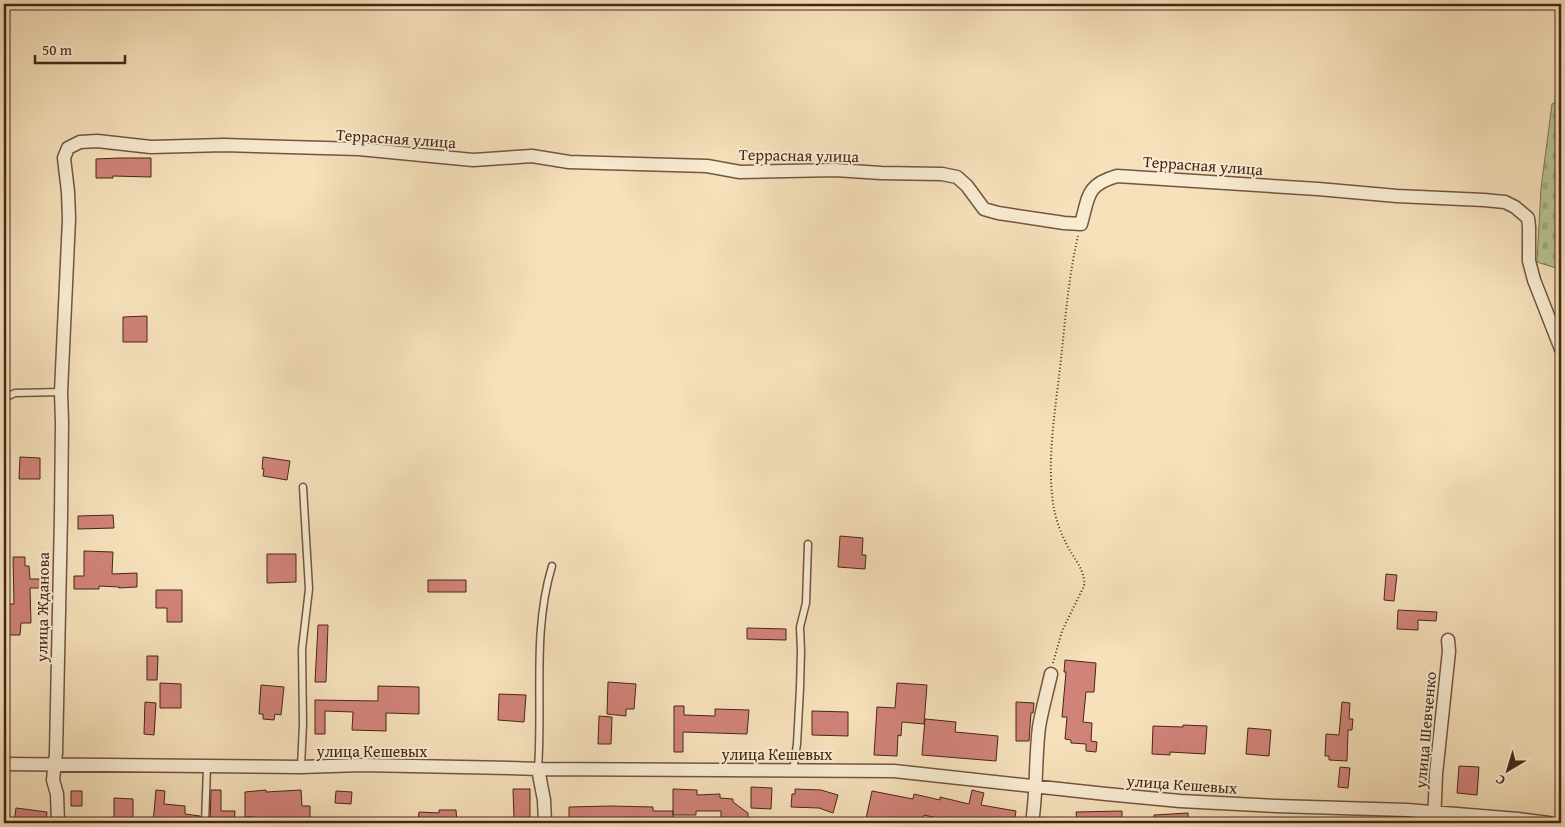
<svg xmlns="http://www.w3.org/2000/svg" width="1565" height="827" font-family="'Gentium Book Plus',serif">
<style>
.cemetery{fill:url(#cemetery-stones);stroke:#807456}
.building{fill:#d18379;stroke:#472618}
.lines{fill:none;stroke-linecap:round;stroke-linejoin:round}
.service-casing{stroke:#735541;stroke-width:9}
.minor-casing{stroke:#735541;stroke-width:15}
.path{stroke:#472618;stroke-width:2;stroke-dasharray:1 2.5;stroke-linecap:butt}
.service{stroke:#f9ecd3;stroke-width:6}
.minor{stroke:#f9ecd3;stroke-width:12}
.labels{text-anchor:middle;stroke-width:4;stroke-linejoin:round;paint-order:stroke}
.street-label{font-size:16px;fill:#472618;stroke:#f9ecd3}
</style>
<defs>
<pattern id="cemetery-stones" width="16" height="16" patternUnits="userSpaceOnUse" patternTransform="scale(1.25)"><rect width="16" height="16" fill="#b8c393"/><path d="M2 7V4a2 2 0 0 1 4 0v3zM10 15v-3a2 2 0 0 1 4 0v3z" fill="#a0a77e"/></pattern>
</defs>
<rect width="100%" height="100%" fill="#f6e1bb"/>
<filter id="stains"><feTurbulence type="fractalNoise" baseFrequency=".004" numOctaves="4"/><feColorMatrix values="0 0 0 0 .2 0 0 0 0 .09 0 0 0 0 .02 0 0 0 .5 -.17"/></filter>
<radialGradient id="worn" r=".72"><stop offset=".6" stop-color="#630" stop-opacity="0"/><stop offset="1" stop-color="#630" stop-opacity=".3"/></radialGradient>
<path class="cemetery" d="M1561,100V273L1559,269L1537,262L1541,188L1552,104Z"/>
<path class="building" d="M119,158H151V177L113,176V178H96V159Z
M147,316V342H123V317Z
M20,457L40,458V479H19Z
M263,457L290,461L287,480L263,476L264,469H262Z
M113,515L114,528L78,529V516Z
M840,536L863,538L862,555H866L865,569L838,567Z
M84,551L113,552L112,574L137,573V587L119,588V587L99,586V589H74V576H84Z
M267,554H296V582L267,583Z
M13,557H25V566H29L30,579H46V588H30L31,623H21L20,635H9V624H8L7,604H14Z
M1386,574L1397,575L1394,601L1384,600Z
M428,580H466V592H428Z
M156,590H182V622H167V608H156Z
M1398,610L1437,612L1436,621L1418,620V630L1397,629Z
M318,625H328L326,682H315Z
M747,628L786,629V640L747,639Z
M147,656H158L157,680H147Z
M1065,660L1096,663L1094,692H1086L1083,722L1092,723L1091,741L1097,742L1096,752L1086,751V744L1071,743V740L1065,739L1067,717H1062L1066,672H1064Z
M608,682L636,684L634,709H626V716L607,714Z
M160,683L181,684V708H160Z
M897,683L927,685L924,724L902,722L901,736L898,735L897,756L874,755L877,707L895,708Z
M261,685L284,687L281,715L275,714L274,720L263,719V714H259Z
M378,686L419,687V714L386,713V731L352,730L353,712L325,711V734H315V700L378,701Z
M499,694L526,695L524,722L498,720Z
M145,702L156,703L154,735L144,734Z
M1016,702L1034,703L1033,713H1031L1029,741H1016Z
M1342,702L1350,703L1349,719H1353L1352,730H1348L1347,761L1329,760V756H1325L1326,734L1339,735Z
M674,706H684V715L715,716V709L749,710L747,734L683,732V752H674Z
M812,711L848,712V736L812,735Z
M599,716L612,717L611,744H598Z
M925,719L956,722L955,732L998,736L996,761L922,755Z
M1183,725L1207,726L1205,754L1170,752V755L1152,754L1153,726L1183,727Z
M1248,728L1271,730L1269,756L1246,754Z
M1459,766L1479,767L1477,795L1457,793Z
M1340,767L1350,768L1348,788L1338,787Z
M751,787L772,788L771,809L751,808Z
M513,789H530V819H514Z
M673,789L697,790V795L720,794V798L733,799V802L748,813V823H721V811H696V815H673Z
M795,789L821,790L838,795L833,813L819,808L791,807L792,794H795Z
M156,790L165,791L164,804L185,806V814L200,816V823L163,822V823H153Z
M211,790H221V811H235L234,823H210Z
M266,790V792L301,790L302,806H310V823H254V817H245V792Z
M972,790L984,793L981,805L1016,811L1014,823H976L959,820V823L924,815L922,823H865L872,791L913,799L914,794L940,800V797L969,804Z
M71,791H82V806H71Z
M336,791L352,792L351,804L335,803Z
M114,798L133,799V823H114Z
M611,806L653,807V811H673V823L595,821V823H569V807Z
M16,808L47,812L46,823H14Z
M439,810H456L457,823H418L419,812L439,813Z
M1122,811V823H1077L1076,812Z
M1188,813V823H1154V815Z"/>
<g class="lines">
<defs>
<path id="service" d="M4,398L15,393L61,392
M301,767L303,724L302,649L309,589L303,487
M538,769C543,702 532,632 552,566
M793,771L797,744L800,688L801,651L800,627L806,603L808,544
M205,823L207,767"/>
<path id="minor" d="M4,764L301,767L362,765L510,768L538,769L894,771L1106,794L1180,801L1276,806L1407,810L1518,819L1549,823
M538,769L544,800L545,823
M58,823L57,794L53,780L56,753L61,516L62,422L61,392L69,219L68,192L64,158L68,148L80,142L97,141L151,147L224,145L359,149L473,160L532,156L569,162L707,166L740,172L835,170L881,173L942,174L957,177L967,186L984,209L998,213L1064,223L1081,224C1089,196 1086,185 1117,176L1318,189L1397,196L1484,200L1505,202L1515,207L1528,218L1529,227V261L1534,280L1561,349
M1032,823C1037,792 1035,759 1039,727C1042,709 1047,692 1051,674
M1434,823L1436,774L1449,651L1448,640"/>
</defs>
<use href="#service" class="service-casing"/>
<use href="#minor" class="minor-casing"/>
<path class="path" d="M1053,663L1062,631L1084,586C1086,569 1071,556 1065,541C1060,531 1056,519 1054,509C1046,465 1055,412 1060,368C1065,324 1068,279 1078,236"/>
<use href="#service" class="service"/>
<use href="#minor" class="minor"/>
</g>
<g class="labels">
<g class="street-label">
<text transform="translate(396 138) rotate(4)" y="6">Террасная улица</text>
<text transform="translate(799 155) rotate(1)" y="6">Террасная улица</text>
<text transform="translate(1203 165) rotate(4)" y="6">Террасная улица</text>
<text transform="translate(42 607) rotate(-89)" y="6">улица Жданова</text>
<text transform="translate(1425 730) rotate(-85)" y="6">улица Шевченко</text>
<text x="372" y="757">улица Кешевых</text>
<text x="777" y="760">улица Кешевых</text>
<text transform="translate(1182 784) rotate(4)" y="6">улица Кешевых</text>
</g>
</g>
<rect width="1565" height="827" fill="none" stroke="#f6e1bb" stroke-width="20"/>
<rect x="5" y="5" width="1555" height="817" fill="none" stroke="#472618" stroke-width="2.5"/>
<rect x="10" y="10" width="1545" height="807" fill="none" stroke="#472618"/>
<g transform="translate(1508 770) rotate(218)" stroke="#f9ecd3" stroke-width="4" paint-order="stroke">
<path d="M0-4L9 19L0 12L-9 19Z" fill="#472618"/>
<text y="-8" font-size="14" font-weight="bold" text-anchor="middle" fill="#472618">С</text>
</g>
<path d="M35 55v8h90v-8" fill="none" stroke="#472618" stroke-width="2.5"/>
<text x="42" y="55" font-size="15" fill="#472618" stroke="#f9ecd3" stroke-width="4" paint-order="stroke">50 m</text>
<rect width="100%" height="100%" filter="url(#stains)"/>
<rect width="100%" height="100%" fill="url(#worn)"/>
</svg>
